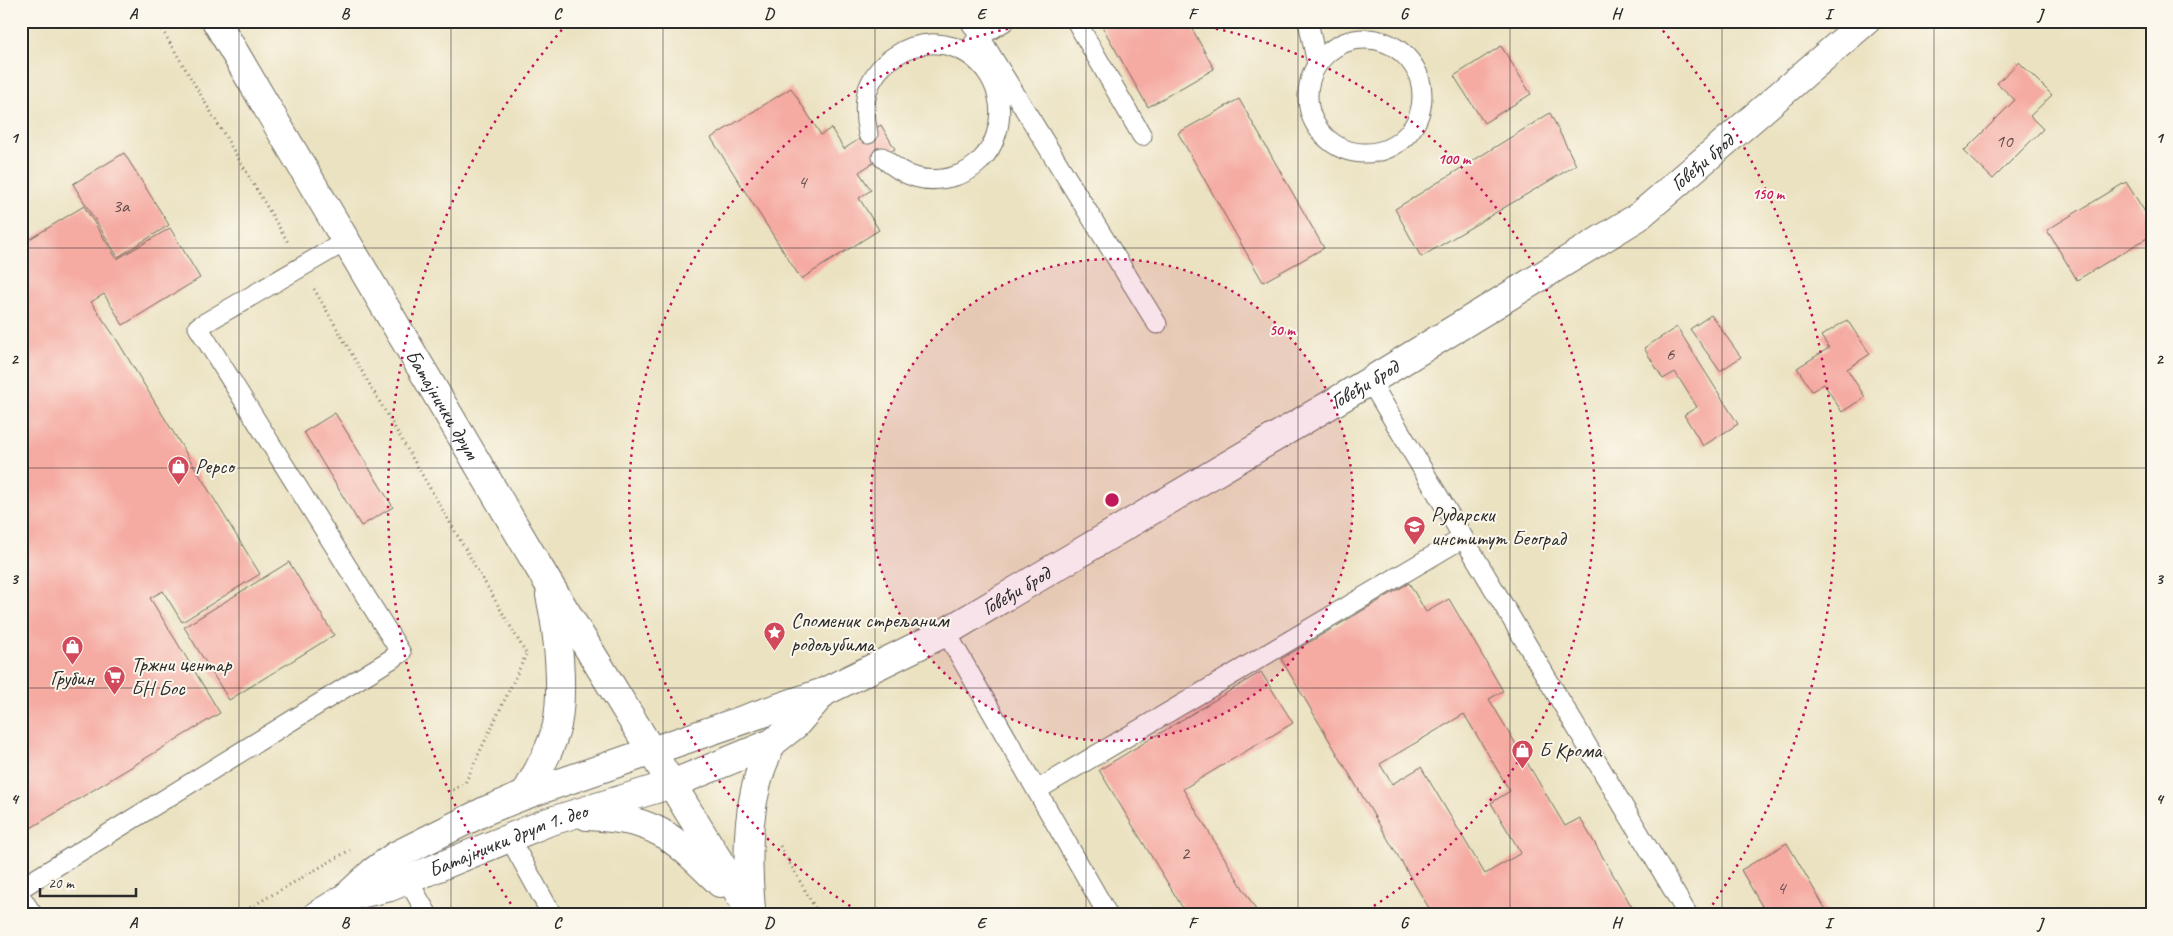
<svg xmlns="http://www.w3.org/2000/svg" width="2173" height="936" font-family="Caveat,sans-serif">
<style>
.building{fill:#f5aaa2;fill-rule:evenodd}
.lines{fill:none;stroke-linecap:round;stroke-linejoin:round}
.lane-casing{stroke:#6e6b60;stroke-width:21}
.street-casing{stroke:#6e6b60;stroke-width:30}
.secondary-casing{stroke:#6e6b60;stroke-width:30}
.path{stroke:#6e6b60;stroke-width:3;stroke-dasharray:1 4;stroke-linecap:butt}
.lane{stroke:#fff;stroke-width:19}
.street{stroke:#fff;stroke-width:28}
.secondary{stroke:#fff;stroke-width:28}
.grid{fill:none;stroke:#2b2b2b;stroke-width:1;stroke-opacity:0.55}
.ring{fill:none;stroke:#c2185b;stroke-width:2.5;stroke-dasharray:2.5 5}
.labels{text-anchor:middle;stroke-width:4;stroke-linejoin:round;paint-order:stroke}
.number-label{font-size:19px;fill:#5e4b49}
.street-label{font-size:21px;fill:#2b2b2b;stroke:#fbf7ec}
.poi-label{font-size:21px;fill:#2b2b2b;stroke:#fbf7ec;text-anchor:start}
.centre{fill:#c2185b;stroke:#fbf7ec;stroke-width:2.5}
.ring-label{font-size:15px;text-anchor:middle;font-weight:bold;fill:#c2185b;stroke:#fbf7ec;stroke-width:4;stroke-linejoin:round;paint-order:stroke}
.neatline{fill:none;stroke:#2b2b2b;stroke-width:2}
.grid-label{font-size:16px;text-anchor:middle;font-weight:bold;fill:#2b2b2b}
</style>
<rect width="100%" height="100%" fill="#fbf7ec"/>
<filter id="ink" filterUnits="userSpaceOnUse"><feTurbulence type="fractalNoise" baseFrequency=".02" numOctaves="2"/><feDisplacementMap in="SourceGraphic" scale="10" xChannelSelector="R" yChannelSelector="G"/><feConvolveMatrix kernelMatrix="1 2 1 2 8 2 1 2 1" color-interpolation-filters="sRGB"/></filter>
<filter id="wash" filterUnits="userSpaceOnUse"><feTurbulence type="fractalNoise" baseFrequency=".0096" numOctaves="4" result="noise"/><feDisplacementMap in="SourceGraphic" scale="20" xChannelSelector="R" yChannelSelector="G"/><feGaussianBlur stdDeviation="1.12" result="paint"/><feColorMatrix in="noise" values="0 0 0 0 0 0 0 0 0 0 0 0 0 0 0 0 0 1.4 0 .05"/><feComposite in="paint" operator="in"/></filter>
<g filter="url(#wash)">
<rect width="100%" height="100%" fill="#ebe2c1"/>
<g id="blocks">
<path class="building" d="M1099,21H1188L1214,69L1148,107Z
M1501,46L1531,94L1484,123L1454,76Z
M2019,62L2052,95L2030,116L2043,129L1993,179L1964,151L2015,100L1997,83Z
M791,88L821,135L831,128L844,149L881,125L895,149L859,172L871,190L859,198L879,230L801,279L711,138Z
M1239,99L1324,248L1263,282L1178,133Z
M1550,113L1576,165L1421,257L1395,209Z
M124,153L169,225L118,257L73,184Z
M2126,182L2152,223V235L2077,280L2047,230Z
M84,206L117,259L170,228L200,278L123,325L104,294L91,302L115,337L260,574L182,622L163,591L150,598L220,713L21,834V229L28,240Z
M1711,315L1741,357L1720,371L1690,329Z
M1847,320L1870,354L1847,369L1865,397L1842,412L1824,384L1812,391L1797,368L1829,348L1821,336Z
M1677,327L1738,424L1703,446L1684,415L1697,407L1675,372L1663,379L1644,348Z
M335,413L393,507L361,526L304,432Z
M289,562L334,635L229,700L184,627Z
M1409,583L1426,612L1449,599L1503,691L1489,699L1565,826L1580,818L1632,907L1619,915H1433L1281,659ZM1464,714L1510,791L1491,803L1521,853L1485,874L1421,767L1392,784L1380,764Z
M1261,672L1293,723L1183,789L1259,915H1187L1099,770Z
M1787,843L1829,915H1767L1741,870Z"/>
</g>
</g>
<g filter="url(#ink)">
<use href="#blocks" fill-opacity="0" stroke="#6e6b60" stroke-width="1"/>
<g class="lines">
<defs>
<path id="lane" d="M970,21L1157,324
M1076,21L1142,136
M1308,21L1317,64
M1308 96a57 57 0 1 1 114 0a57 57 0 1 1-114 0Z
M971,47L979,37L1005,21
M868,134C865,120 864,106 867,92C876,63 907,42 937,44C983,47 1010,94 996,135C990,154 974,171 955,176C925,185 905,177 882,157
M1370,381L1688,915
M946,632L1108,915
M1037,790L1463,538
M509,837L552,915
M407,879L428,915
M21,888L401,653L198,327L346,241
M21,897L33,915"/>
<g id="street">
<path id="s1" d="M652,751L824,692L946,632L1370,381L1638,217L1866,21"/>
<path d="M672,784L772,743L795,725L823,693"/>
</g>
<g id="secondary">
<path id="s2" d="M216,21L547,581L752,915"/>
<path d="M525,795C537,772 551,750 557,725C564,687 558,632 550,595"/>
<path d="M587,816C657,819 672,836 720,883"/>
<path id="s3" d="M346,897L390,887L548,822L672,784"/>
<path d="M751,909C746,853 746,794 772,743"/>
<path d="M317,915L345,898L373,872L395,856L487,810L525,795L652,751"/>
</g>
</defs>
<use href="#lane" class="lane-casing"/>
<use href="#street" class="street-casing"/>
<use href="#secondary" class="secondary-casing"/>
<path class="path" d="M157,21L289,244
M314,289L527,655
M453,790L465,783L526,655
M780,846L819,915
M237,915L350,850"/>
<use href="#lane" class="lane"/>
<use href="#street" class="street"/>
<use href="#secondary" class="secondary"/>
</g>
</g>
<path class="grid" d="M239,21V915M451,21V915M663,21V915M875,21V915M1086,21V915M1298,21V915M1510,21V915M1722,21V915M1934,21V915M21,248H2152M21,468H2152M21,688H2152"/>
<circle cx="1112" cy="500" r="241" fill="#c2185b" fill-opacity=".12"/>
<g class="ring">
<circle cx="1112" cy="500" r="241"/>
<path d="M863 914A483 483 0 0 1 1045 22M1179 22A483 483 0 0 1 1361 914"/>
<path d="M515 910A724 724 0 0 1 566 25M1658 25A724 724 0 0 1 1709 910"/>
</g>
<defs>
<symbol id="shop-pin" viewBox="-11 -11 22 30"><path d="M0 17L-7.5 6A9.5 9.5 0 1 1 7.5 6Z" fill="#d1495b" stroke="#fbf7ec"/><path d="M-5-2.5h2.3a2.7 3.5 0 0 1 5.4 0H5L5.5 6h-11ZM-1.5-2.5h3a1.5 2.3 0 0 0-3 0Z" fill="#fff"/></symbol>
<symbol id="university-pin" viewBox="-11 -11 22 30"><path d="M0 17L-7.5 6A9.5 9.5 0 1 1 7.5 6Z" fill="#d1495b" stroke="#fbf7ec"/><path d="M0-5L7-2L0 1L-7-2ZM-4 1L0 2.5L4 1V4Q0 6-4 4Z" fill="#fff"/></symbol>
<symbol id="sight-pin" viewBox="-11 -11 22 30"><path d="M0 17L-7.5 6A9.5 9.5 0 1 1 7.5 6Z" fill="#d1495b" stroke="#fbf7ec"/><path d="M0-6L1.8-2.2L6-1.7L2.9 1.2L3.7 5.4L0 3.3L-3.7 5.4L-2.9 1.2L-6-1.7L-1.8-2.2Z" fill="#fff"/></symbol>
<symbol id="supermarket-pin" viewBox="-11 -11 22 30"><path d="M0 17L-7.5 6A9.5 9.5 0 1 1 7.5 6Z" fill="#d1495b" stroke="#fbf7ec"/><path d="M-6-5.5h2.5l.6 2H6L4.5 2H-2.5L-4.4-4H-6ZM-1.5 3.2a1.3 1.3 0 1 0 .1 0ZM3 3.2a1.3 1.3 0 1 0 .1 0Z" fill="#fff"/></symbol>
</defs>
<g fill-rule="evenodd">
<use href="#shop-pin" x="166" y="454" width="25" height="34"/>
<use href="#university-pin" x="1402" y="514" width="25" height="34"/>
<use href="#sight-pin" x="762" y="620" width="25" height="34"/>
<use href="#shop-pin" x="60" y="634" width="25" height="34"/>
<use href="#supermarket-pin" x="102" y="664" width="25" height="34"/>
<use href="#shop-pin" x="1510" y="738" width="25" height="34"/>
</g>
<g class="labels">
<g class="number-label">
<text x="2004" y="147">10</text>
<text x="802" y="188">4</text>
<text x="121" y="212">3a</text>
<text x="1670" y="360">6</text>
<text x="1185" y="859">2</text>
<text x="1781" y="894">4</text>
</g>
<g class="street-label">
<text dy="7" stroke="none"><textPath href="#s1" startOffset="1209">Говеђи брод</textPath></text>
<text dy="7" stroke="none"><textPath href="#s1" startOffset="804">Говеђи брод</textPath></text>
<text dy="7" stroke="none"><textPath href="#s2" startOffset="445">Батајнички друм</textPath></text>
<text dy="7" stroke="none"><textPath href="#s1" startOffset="399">Говеђи брод</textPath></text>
<text dy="7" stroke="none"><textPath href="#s3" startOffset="172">Батајнички друм 1. део</textPath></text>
</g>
<g class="poi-label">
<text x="195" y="473">Pepco</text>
<text x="1431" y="521">Рударски<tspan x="1431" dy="24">институт Београд</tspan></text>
<text x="791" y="627">Споменик стрељаним<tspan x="791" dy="24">родољубима</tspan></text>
<text x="131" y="671">Тржни центар<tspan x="131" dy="24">БН Бос</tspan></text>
<text x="72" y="685" text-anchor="middle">Грубин</text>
<text x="1539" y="757">Б Крома</text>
</g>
</g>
<circle cx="1112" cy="500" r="8" class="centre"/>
<g class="ring-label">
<text x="1454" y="164">100 m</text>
<text x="1768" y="199">150 m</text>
<text x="1282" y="335">50 m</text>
</g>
<rect width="2173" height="936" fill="none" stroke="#fbf7ec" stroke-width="55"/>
<path d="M40 888v8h96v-8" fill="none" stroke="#2b2b2b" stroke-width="2.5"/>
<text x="48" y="888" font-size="15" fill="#2b2b2b" stroke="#fbf7ec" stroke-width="4" paint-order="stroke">20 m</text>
<rect x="28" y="28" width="2118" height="880" class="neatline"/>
<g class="grid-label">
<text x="133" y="19">A</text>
<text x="345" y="19">B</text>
<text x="557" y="19">C</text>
<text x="769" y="19">D</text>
<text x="981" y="19">E</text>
<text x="1192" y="19">F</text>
<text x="1404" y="19">G</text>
<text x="1616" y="19">H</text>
<text x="1828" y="19">I</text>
<text x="2040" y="19">J</text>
<text x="14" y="143">1</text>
<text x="2159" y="143">1</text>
<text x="14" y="364">2</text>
<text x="2159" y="364">2</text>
<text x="14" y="584">3</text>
<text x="2159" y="584">3</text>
<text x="14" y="804">4</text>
<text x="2159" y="804">4</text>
<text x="133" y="928">A</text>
<text x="345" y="928">B</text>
<text x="557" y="928">C</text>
<text x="769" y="928">D</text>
<text x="981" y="928">E</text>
<text x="1192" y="928">F</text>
<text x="1404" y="928">G</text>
<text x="1616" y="928">H</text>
<text x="1828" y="928">I</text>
<text x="2040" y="928">J</text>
</g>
</svg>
